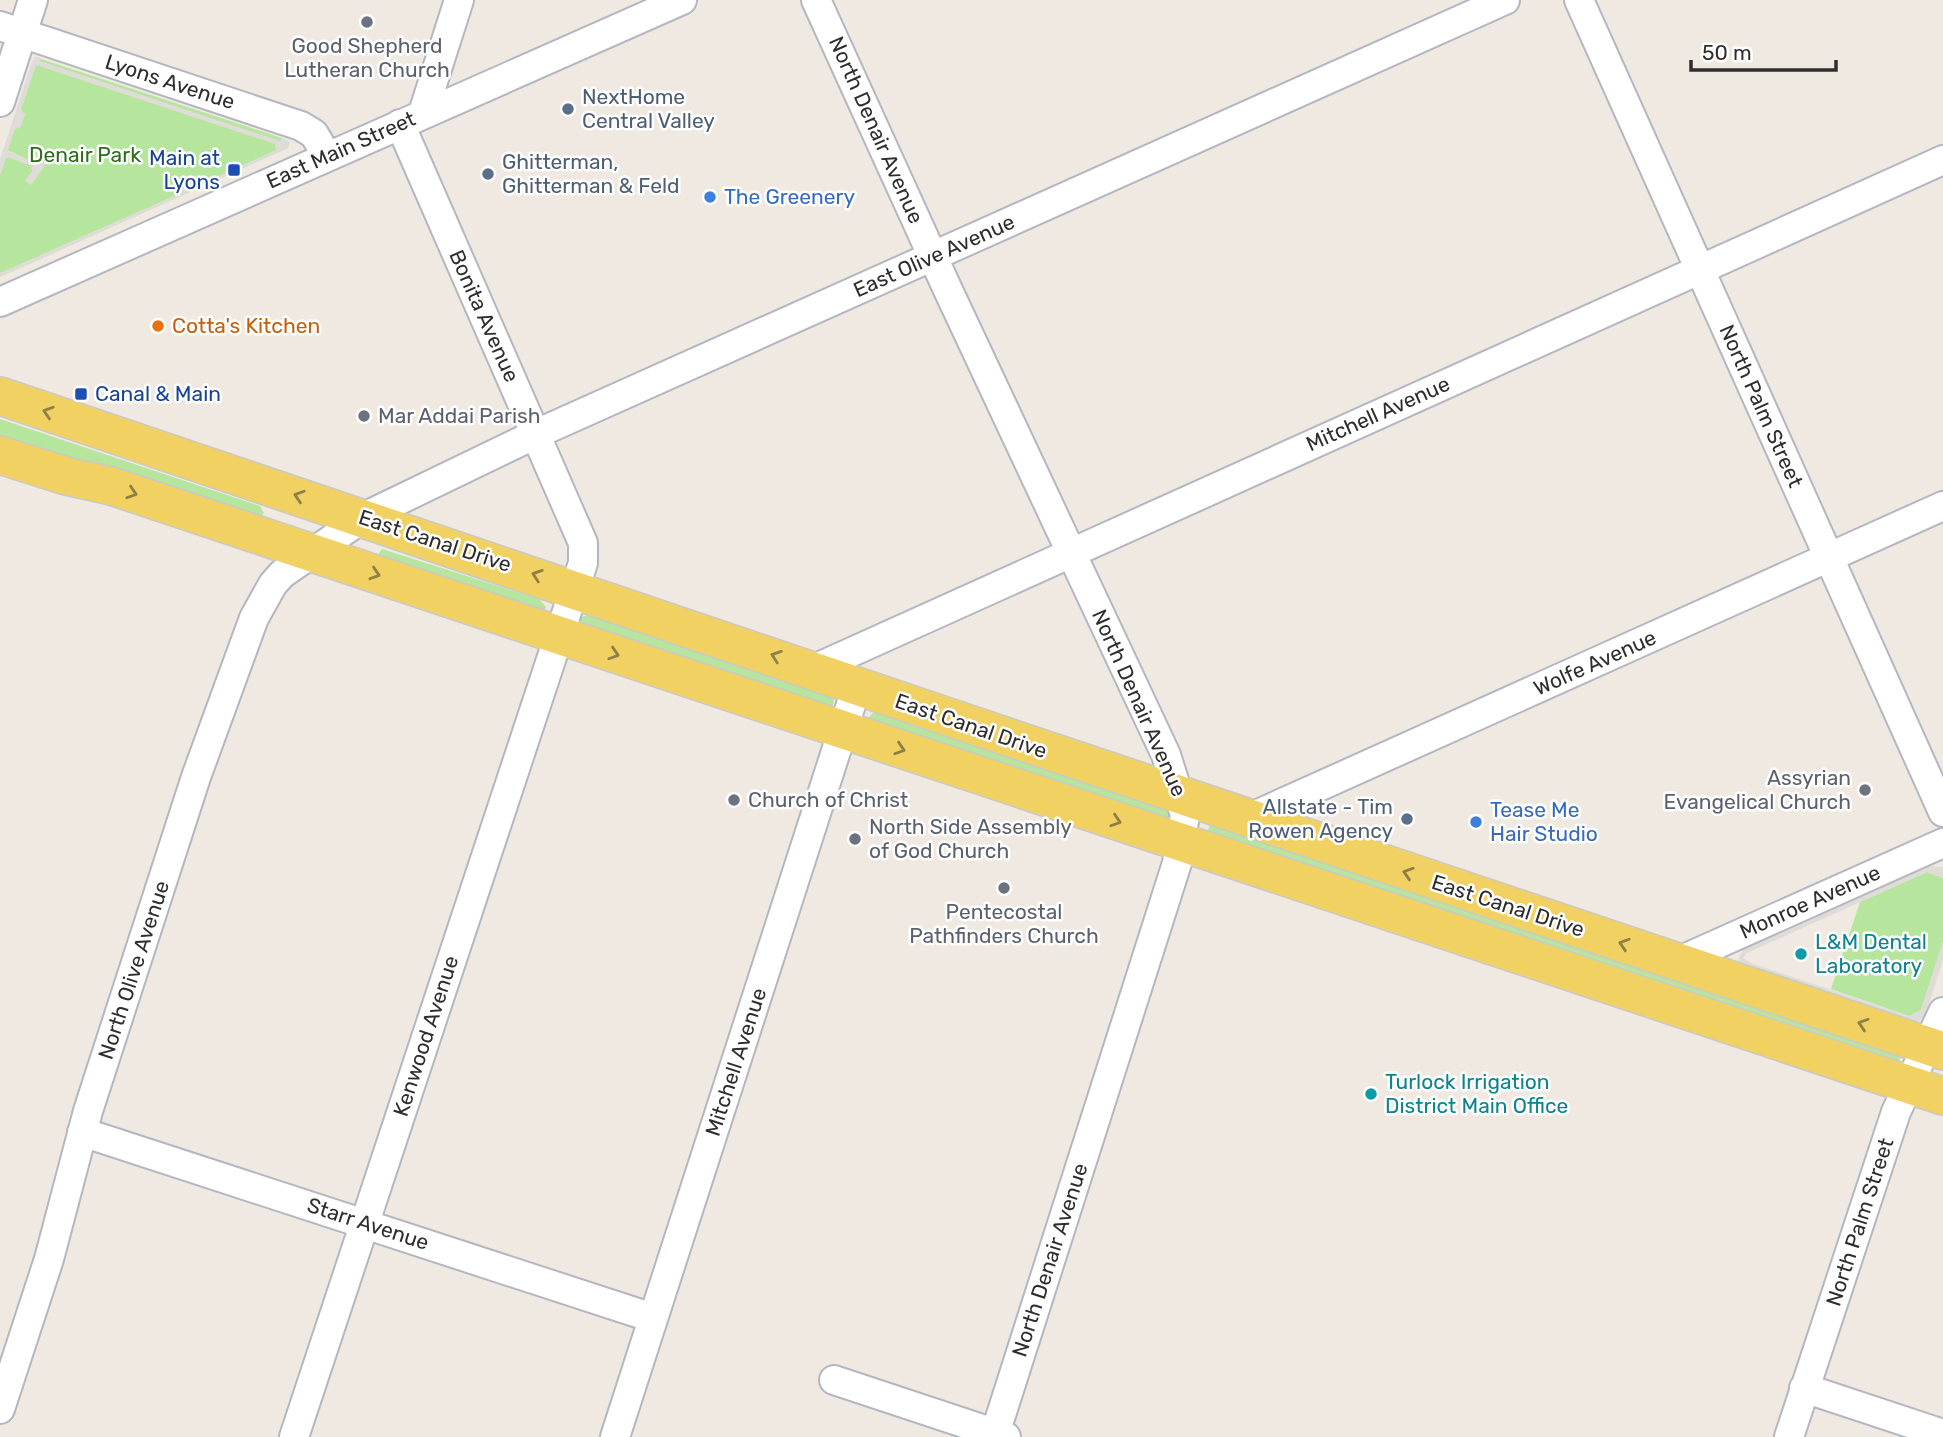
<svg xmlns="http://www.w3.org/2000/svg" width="1943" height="1437" font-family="Rubik,sans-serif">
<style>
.green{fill:#b6e59e}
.plaza{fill:#dfdcd8}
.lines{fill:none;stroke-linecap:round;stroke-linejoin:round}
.minor-casing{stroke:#b4b7c1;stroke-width:32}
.major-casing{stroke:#c9c9c9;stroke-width:40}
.minor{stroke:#fff;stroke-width:28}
.major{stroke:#f2d163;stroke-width:37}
.oneway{stroke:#908048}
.worship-dot{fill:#6b7280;stroke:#fff;stroke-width:2.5}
.service-dot{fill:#5c6f8a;stroke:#fff;stroke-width:2.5}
.transit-dot{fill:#1a4fb4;stroke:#fff;stroke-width:2.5}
.shop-dot{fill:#3f7fe0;stroke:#fff;stroke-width:2.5}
.food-dot{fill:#e8710a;stroke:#fff;stroke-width:2.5}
.culture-dot{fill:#0f9aa8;stroke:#fff;stroke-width:2.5}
.labels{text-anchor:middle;stroke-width:5;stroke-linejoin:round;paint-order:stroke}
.worship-label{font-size:21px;fill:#5b616d;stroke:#fff;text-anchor:start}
.street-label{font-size:21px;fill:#2e2e2e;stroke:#fff}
.service-label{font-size:21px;fill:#4e5e75;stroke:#fff;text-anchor:start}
.park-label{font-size:21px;fill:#2c6e1b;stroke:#fff}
.transit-label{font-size:21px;fill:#164399;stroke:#fff;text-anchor:end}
.shop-label{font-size:21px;fill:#366cbe;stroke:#fff;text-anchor:start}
.food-label{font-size:21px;fill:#c56008;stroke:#fff;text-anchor:start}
.culture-label{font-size:21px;fill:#0d838f;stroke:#fff;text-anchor:start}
</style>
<rect width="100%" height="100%" fill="#efe9e1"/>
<path class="green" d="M35,57L282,138L289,142L288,148L0,277V160Z
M0,419L260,506L264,513L260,517L0,438Z
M382,549L539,599L546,607L544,612L377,556Z
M589,615L828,694L834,700L832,709L578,623L581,617Z
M875,711L1170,808L1172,821L867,719Z
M1210,825L1901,1054L1899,1062L1206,834Z
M1927,872L1943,878V942L1921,1010L1909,1016L1831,989L1860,902Z"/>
<path class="plaza" d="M37,57L40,58V61L280,141L282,138L289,142L288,148L0,277V273L176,195L177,190L191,183L196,186L276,150L275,144L36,65L21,110L25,114L21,127L15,129L8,150L33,162L39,161L48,148L61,158L58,162L51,157L31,185L25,181L32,171L31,166L10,158H6L0,176V160L32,61Z
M1929,866L1943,867V878L1927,872L1747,953L1743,958L1751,963L1909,1016L1921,1010L1943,942V960L1926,1014L1918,1022L1743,965L1738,960L1743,949Z"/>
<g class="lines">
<defs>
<path id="minor" d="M816,0L948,290L1166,755L1185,815L1177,863L994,1437
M1579,0L1943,812
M0,26L301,126L314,134L327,156
M0,102L33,0
M423,113L459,0
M0,302L682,0
M814,669L1943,160
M1247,819L1943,506
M1677,962L1943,843
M82,1132L653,1318
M834,1380L1006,1437
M1804,1388L1943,1434
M0,1409L49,1259L88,1111L196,777L254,618L273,584L282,574L364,517L536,434L1505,0
M294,1437L583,563V543L400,124
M615,1437L857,686
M1789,1437L1896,1112L1943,1012"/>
<path id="major" d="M0,396C649,612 1293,838 1943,1051
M0,455L66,476L111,486L1943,1096"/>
</defs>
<use href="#minor" class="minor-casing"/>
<use href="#major" class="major-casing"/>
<use href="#minor" class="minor"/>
<use href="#major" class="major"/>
</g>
<defs><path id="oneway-chevron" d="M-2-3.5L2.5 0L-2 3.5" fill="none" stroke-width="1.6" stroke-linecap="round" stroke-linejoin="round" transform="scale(1.75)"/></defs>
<g class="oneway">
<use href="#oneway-chevron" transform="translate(48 412) rotate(-162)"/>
<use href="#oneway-chevron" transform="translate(132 493) rotate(18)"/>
<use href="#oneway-chevron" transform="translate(299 496) rotate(-162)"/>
<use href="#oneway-chevron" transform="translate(375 574) rotate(18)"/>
<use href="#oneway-chevron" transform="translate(537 575) rotate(-161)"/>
<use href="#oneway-chevron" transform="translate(614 654) rotate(18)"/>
<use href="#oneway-chevron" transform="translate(776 656) rotate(-161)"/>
<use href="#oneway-chevron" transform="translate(900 749) rotate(18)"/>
<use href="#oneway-chevron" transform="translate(1116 821) rotate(18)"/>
<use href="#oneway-chevron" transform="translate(1408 873) rotate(-162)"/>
<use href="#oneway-chevron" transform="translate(1624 944) rotate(-162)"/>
<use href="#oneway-chevron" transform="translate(1863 1024) rotate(-162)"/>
</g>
<g class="worship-dot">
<circle cx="367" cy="22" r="7"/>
<circle cx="364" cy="416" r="7"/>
<circle cx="1865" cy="790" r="7"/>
<circle cx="734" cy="800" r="7"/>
<circle cx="855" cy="839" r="7"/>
<circle cx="1004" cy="888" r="7"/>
</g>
<g class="service-dot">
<circle cx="568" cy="109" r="7"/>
<circle cx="488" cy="174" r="7"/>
<circle cx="1407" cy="819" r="7"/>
</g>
<g class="transit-dot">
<rect x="227" y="163" width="14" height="14" rx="3.5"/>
<rect x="74" y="387" width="14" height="14" rx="3.5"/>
</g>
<g class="shop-dot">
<circle cx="710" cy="197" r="7"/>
<circle cx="1476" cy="822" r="7"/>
</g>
<circle class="food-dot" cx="158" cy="326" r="7"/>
<g class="culture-dot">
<circle cx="1801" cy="954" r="7"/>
<circle cx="1371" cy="1094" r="7"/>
</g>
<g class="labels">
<g class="worship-label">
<text x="367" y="53" text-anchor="middle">Good Shepherd<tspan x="367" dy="24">Lutheran Church</tspan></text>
<text x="378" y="423">Mar Addai Parish</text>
<text x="1851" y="785" text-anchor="end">Assyrian<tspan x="1851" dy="24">Evangelical Church</tspan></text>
<text x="748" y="807">Church of Christ</text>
<text x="869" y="834">North Side Assembly<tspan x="869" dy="24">of God Church</tspan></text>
<text x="1004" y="919" text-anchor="middle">Pentecostal<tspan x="1004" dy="24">Pathfinders Church</tspan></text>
</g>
<g class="street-label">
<text transform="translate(170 82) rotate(18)" y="7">Lyons Avenue</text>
<text transform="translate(876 130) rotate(66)" y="7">North Denair Avenue</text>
<text transform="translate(341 150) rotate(-24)" y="7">East Main Street</text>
<text transform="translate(934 256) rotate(-24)" y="7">East Olive Avenue</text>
<text transform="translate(484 316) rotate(66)" y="7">Bonita Avenue</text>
<text transform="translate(1761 406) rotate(66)" y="7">North Palm Street</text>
<text transform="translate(1378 414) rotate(-24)" y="7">Mitchell Avenue</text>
<text transform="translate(435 541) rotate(18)" y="7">East Canal Drive</text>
<text transform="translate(1595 663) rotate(-24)" y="7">Wolfe Avenue</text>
<text transform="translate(1139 703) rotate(66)" y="7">North Denair Avenue</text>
<text transform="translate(971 726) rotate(19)" y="7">East Canal Drive</text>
<text transform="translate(1810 902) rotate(-24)" y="7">Monroe Avenue</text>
<text transform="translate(1508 906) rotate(18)" y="7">East Canal Drive</text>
<text transform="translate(134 970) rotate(-72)" y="7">North Olive Avenue</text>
<text transform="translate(426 1036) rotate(-72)" y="7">Kenwood Avenue</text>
<text transform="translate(736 1062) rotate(-72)" y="7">Mitchell Avenue</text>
<text transform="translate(1860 1222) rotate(-72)" y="7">North Palm Street</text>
<text transform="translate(368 1224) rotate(18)" y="7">Starr Avenue</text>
<text transform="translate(1050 1260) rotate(-72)" y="7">North Denair Avenue</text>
</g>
<g class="service-label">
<text x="582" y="104">NextHome<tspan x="582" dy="24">Central Valley</tspan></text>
<text x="502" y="169">Ghitterman,<tspan x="502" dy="24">Ghitterman &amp; Feld</tspan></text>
<text x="1393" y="814" text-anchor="end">Allstate - Tim<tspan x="1393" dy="24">Rowen Agency</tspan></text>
</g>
<g class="park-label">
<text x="85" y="162">Denair Park</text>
</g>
<g class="transit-label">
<text x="220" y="165">Main at<tspan x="220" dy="24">Lyons</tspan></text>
<text x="95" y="401" text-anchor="start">Canal &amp; Main</text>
</g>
<g class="shop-label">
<text x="724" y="204">The Greenery</text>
<text x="1490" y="817">Tease Me<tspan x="1490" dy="24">Hair Studio</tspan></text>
</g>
<g class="food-label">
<text x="172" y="333">Cotta's Kitchen</text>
</g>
<g class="culture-label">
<text x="1815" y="949">L&amp;M Dental<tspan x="1815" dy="24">Laboratory</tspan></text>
<text x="1385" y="1089">Turlock Irrigation<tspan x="1385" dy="24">District Main Office</tspan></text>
</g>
</g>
<path d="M1691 60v10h145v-10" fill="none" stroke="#2e2e2e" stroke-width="3.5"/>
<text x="1702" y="60" font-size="21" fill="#2e2e2e" stroke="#ffffff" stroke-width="5" paint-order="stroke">50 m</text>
</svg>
